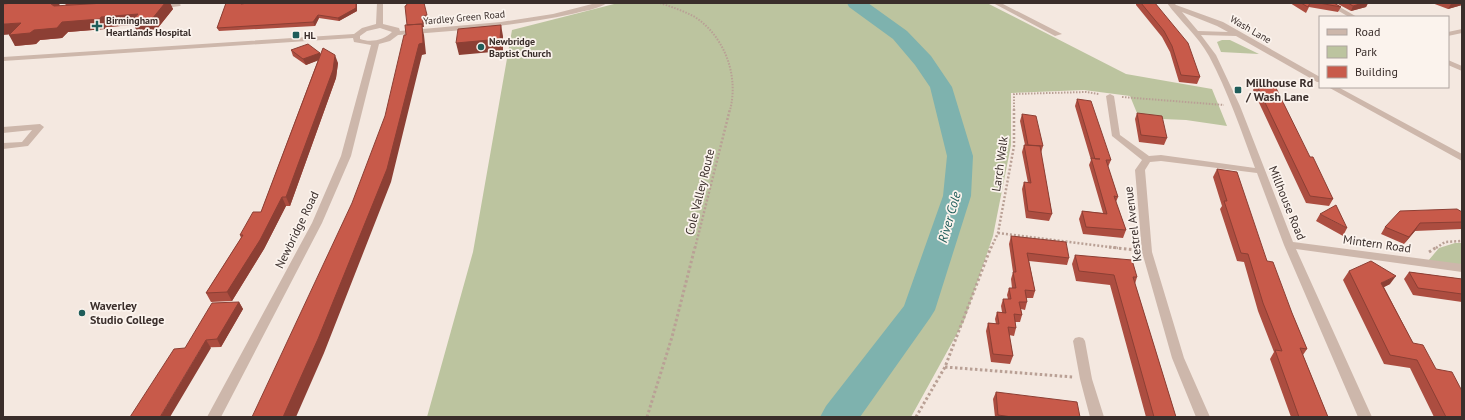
<svg xmlns="http://www.w3.org/2000/svg" width="1465" height="420" font-family="'PT Sans',sans-serif">
<style>
.green{fill:#bcc49f}
.lines{fill:none;stroke-linecap:round;stroke-linejoin:round}
.river{fill:#7eb2ae;fill-rule:evenodd}
.path-far2{stroke:#b9a095;stroke-width:2;stroke-dasharray:1.5 1.5;stroke-linecap:butt}
.path-far1{stroke:#b9a095;stroke-width:2.5;stroke-dasharray:2 2;stroke-linecap:butt}
.path{stroke:#b9a095;stroke-width:3;stroke-dasharray:2.5 2.5;stroke-linecap:butt}
.minor{fill:#cdb7ab;fill-rule:evenodd}
.wall{fill:#ac4d40}
.shaded-wall{fill:#8c3f34}
.building{fill:#c85a4a;stroke:#8c3f34}
.poi-dot{fill:#1f5d5a;stroke:#fbf3ed;stroke-width:1.5}
.labels{text-anchor:middle;stroke-width:3.5;stroke-linejoin:round;paint-order:stroke}
.far-street-label{font-size:10px;fill:#3a2e2b;stroke:#fbf3ed}
.far-poi-label{font-size:10px;font-weight:bold;fill:#3a2e2b;stroke:#fbf3ed;text-anchor:start}
.poi-label{font-size:12px;font-weight:bold;fill:#3a2e2b;stroke:#fbf3ed;text-anchor:start}
.street-label{font-size:12px;fill:#3a2e2b;stroke:#fbf3ed}
.water-label{font-size:13px;font-style:italic;fill:#1f5d5a;stroke:#fbf3ed}
</style>
<rect width="100%" height="100%" fill="#f4e8e0"/>
<path class="green" d="M618,3H987L1126,74L1212,89L1227,126L1186,120L1139,118L1130,96L1084,90L1011,93V145L993,236L964,321L911,417H427L473,252L512,30Z
M1222,40H1230L1259,54L1221,52L1217,42Z
M1455,243H1462V265L1428,261L1439,248Z"/>
<g class="lines">
<path class="river" d="M847,3H868L907,31L931,56L952,87L973,156L971,196L935,310L930,318L860,417H820L826,406L904,306L943,196L947,156L930,87L915,65L893,39L849,7Z"/>
<path class="path-far2" d="M660,3C672,7 684,11 695,17C725,37 739,76 730,110
M1122,97L1224,105
M1014,110V94L1086,92L1099,94"/>
<path class="path-far1" d="M998,233L1118,248
M695,248L730,109
M991,248L998,233L1014,146V109
M1436,248L1445,242L1462,241"/>
<path class="path" d="M1109,247L1135,250
M1429,252L1437,247
M945,367L1073,377
M647,417L672,337L695,247
M916,417L945,367L991,247"/>
<path class="minor" d="M178,3L181,5L180,6L158,9L155,7L158,5Z
M377,3H383V24L399,28L400,31L501,22L553,14L596,3H607C599,9 583,11 572,14C515,26 457,31 398,35L390,41L379,44L351,156L322,223L221,417H207L312,223L341,156L371,45L354,42L353,38L3,61V57L354,34L362,28L376,24ZM380,28L392,32C384,40 371,43 360,39V36L367,31Z
M993,3H1001L1062,34L1055,36Z
M1167,3H1174L1176,5L1223,22L1320,77V82H1317L1236,36L1201,35L1216,55L1240,106L1293,242L1462,264V272L1296,249L1372,417H1358L1284,245L1257,173L1161,161L1150,162L1145,170L1152,252L1184,358L1210,417H1196L1172,358L1142,252L1135,170L1142,160L1112,136L1106,96L1110,94L1114,96L1120,135L1149,156L1161,155L1255,168C1241,130 1228,92 1209,56C1198,36 1180,21 1167,3ZM1182,12L1217,26L1228,32L1198,31Z
M1325,3H1333L1357,17H1349Z
M1462,29V33L1448,36V32Z
M1448,60L1462,66V71L1448,65Z
M1328,87H1338L1462,154V161Z
M40,124L44,127L28,146L3,149V143L22,142L32,130L3,133V127Z
M1079,337L1083,338L1085,341L1092,379L1104,417H1090L1080,379L1073,341L1075,338Z"/>
</g>
<path class="wall" d="M65,3H170L173,9L157,29L137,31L134,25L107,27L105,29L68,32L62,38L40,40L36,44L15,46L6,4L60,6H66Z
M226,3H243V4L248,3H357V11L339,21L319,18L315,26L219,31L217,28Z
M1136,3H1155L1200,77L1197,84L1179,82L1170,52L1162,37L1136,5Z
M1290,3H1334L1341,7L1338,12L1309,7L1306,13Z
M1336,3H1368L1366,7L1351,11Z
M1432,3H1462V5L1448,9Z
M291,50L320,53L321,54L338,63L336,78L290,206H286L264,249L232,301L211,302L206,293L241,238L240,235L261,212L318,60L306,65L293,56Z
M1256,84L1310,157L1333,199L1329,206L1306,203L1253,90Z
M1077,99L1111,160L1108,167L1118,197L1116,202L1126,230L1123,238L1083,234L1079,219L1082,211L1103,213L1089,165L1091,160L1075,106Z
M1137,113L1167,138L1164,145L1139,142L1135,119Z
M1022,114L1043,146L1041,153L1052,214L1049,221L1026,218L1022,189L1024,182L1028,183L1022,152L1024,145H1025L1020,121Z
M1217,169L1267,261L1292,313L1307,349L1303,355L1328,417H1291L1270,359L1274,352L1258,311L1244,262L1237,261L1220,209L1222,206L1213,177Z
M1462,212V229L1415,231L1404,244L1381,234L1385,227Z
M1320,214L1347,228L1343,236L1316,221Z
M1011,236L1069,258L1067,265L1029,261L1035,291L1033,298H1026L1027,302L1025,310L1021,309L1022,315L1020,322H1015L1016,328L1014,336L1009,335L1013,356L1010,364L991,362L986,331L988,323L996,324L995,319L997,312H1002L1001,306L1003,299H1008L1007,295L1009,288H1012L1011,279L1013,272L1009,244Z
M1075,255L1137,277L1135,284L1176,417H1146L1110,285L1076,281L1072,264Z
M1349,271L1390,284L1384,287L1413,343L1462,417H1434L1410,368L1384,364L1343,280Z
M1409,272L1462,279V302L1413,295L1404,279Z
M239,302L243,309L221,347L185,348Z
M996,392L1080,417H995L993,399Z"/>
<path class="shaded-wall" d="M52,3H59L60,6L57,14L51,4Z
M165,3H170L173,9L157,29L137,31L134,25L107,27L105,29L68,32L62,38L40,40L36,44L15,46L9,35L34,30L62,22L101,17Z
M356,3H357V11L339,21L338,18Z
M1363,3H1368L1366,7L1351,11L1353,6Z
M1454,3H1462V5L1448,9L1451,4Z
M318,15L319,18L315,26L313,22Z
M427,15L428,18L423,19L424,27H422L424,35L426,54L422,55L391,182L324,353L296,417H283L422,28V16Z
M21,23L27,33L3,35V24Z
M501,25L503,36V51L459,55L456,43Z
M320,53L322,59L306,65L303,59Z
M335,55L338,63L336,78L290,206L286,197Z
M282,197L286,206L264,249L232,301L227,292Z
M1420,223L1415,231L1404,244L1409,237Z
M1396,276L1390,284L1376,291L1381,283Z
M239,302L243,309L221,347L217,339Z
M206,340L211,348L170,417H160Z"/>
<path class="building" d="M13,3H52L51,4L54,6L105,3H165L152,19L132,21L138,14L101,17L100,19L62,22L57,28L34,30L30,33L9,35L21,23L3,24V4Z
M226,3H241V4L248,3H356V8L338,18L318,15L313,22L217,28Z
M406,3H424L427,15L422,16L423,24H422L407,25L405,6L407,5Z
M1141,3H1155L1188,43L1200,77L1181,75L1172,46L1164,31Z
M1301,3H1310L1308,7Z
M1319,3H1334L1341,7Z
M1348,3H1363L1353,6Z
M422,24L423,43L419,44L387,169L318,339L283,417H252L352,203L385,116L404,35H406L405,25Z
M501,25L500,39L456,43L458,29Z
M308,44L320,53L303,59L291,50Z
M323,48L335,55L333,70L286,197H282L260,240L227,292L206,293L243,235H240L253,212H261Z
M1256,84L1275,86L1310,157H1313L1333,199L1310,196Z
M1077,99L1091,101L1111,160H1106L1118,197L1114,196L1126,230L1086,227L1082,211L1107,214L1091,158L1100,159H1095Z
M1137,113L1162,116L1167,138L1141,135Z
M1022,114L1036,116L1043,146L1028,145Z
M1024,145L1040,146L1052,214L1028,211L1024,182L1031,183Z
M1217,169L1237,172L1267,261L1273,262L1292,313L1307,349L1300,348L1328,417H1299L1275,350L1282,351L1263,303L1248,254L1241,253L1224,201H1227Z
M1336,205L1347,228L1320,214Z
M1457,209L1462,212V222L1420,223L1409,237L1385,227L1400,211Z
M1011,236L1066,242L1069,258L1027,253L1035,291L1025,290L1027,302H1019L1022,315L1014,314L1016,328L1008,327L1013,356L993,354L988,323L999,324L997,312L1006,313L1003,299H1011L1009,288H1016L1013,272H1016Z
M1075,255L1132,260L1137,277H1133L1176,417H1154L1114,275L1079,271Z
M1371,261L1396,276L1381,283L1413,343L1423,345L1436,369L1452,372L1462,391V417H1446L1417,360L1390,355L1349,271Z
M1409,272L1462,279V294L1418,288Z
M239,302L217,339L206,340L160,417H130L174,349L185,348L212,303Z
M996,392L1077,402L1080,417H1012L998,415Z"/>
<g class="poi-dot">
<path d="M95 20h4v4h4v4h-4v4h-4v-4h-4v-4h4z"/>
<rect x="292" y="31" width="8" height="8" rx="2"/>
<circle cx="481" cy="47" r="4"/>
<rect x="1234" y="86" width="8" height="8" rx="2"/>
<circle cx="82" cy="313" r="4"/>
</g>
<g class="labels">
<g class="far-street-label">
<text transform="translate(464 17) rotate(-5)" y="4">Yardley Green Road</text>
<text transform="translate(1251 29) rotate(30)" y="4">Wash Lane</text>
</g>
<g class="far-poi-label">
<text x="106" y="24">Birmingham<tspan x="106" dy="12">Heartlands Hospital</tspan></text>
<text x="304" y="39">HL</text>
<text x="489" y="45">Newbridge<tspan x="489" dy="12">Baptist Church</tspan></text>
</g>
<g class="poi-label">
<text x="1246" y="87">Millhouse Rd<tspan x="1246" dy="14">/ Wash Lane</tspan></text>
<text x="90" y="310">Waverley<tspan x="90" dy="14">Studio College</tspan></text>
</g>
<g class="street-label">
<text transform="translate(1000 164) rotate(-82)" y="4">Larch Walk</text>
<text transform="translate(700 192) rotate(-76)" y="4">Cole Valley Route</text>
<text transform="translate(1287 203) rotate(68)" y="4">Millhouse Road</text>
<text transform="translate(1133 224) rotate(-97)" y="4">Kestrel Avenue</text>
<text transform="translate(297 230) rotate(-64)" y="4">Newbridge Road</text>
<text transform="translate(1377 244) rotate(8)" y="4">Mintern Road</text>
</g>
<g class="water-label">
<text transform="translate(949 217) rotate(-74)" y="5">River Cole</text>
</g>
</g>
<rect width="1465" height="420" fill="none" stroke="#3a2e2b" stroke-width="8"/>
<rect x="1319" y="16" width="130" height="72" fill="#fbf3ed" stroke="#aea49f"/>
<rect x="1327" y="29" width="20" height="6" fill="#cdb7ab" stroke="#aea49f"/>
<text x="1355" y="36" font-size="12" fill="#3a2e2b">Road</text>
<rect x="1327" y="46" width="20" height="12" fill="#bcc49f" stroke="#aea49f"/>
<text x="1355" y="56" font-size="12" fill="#3a2e2b">Park</text>
<rect x="1327" y="66" width="20" height="12" fill="#c85a4a" stroke="#aea49f"/>
<text x="1355" y="76" font-size="12" fill="#3a2e2b">Building</text>
</svg>
